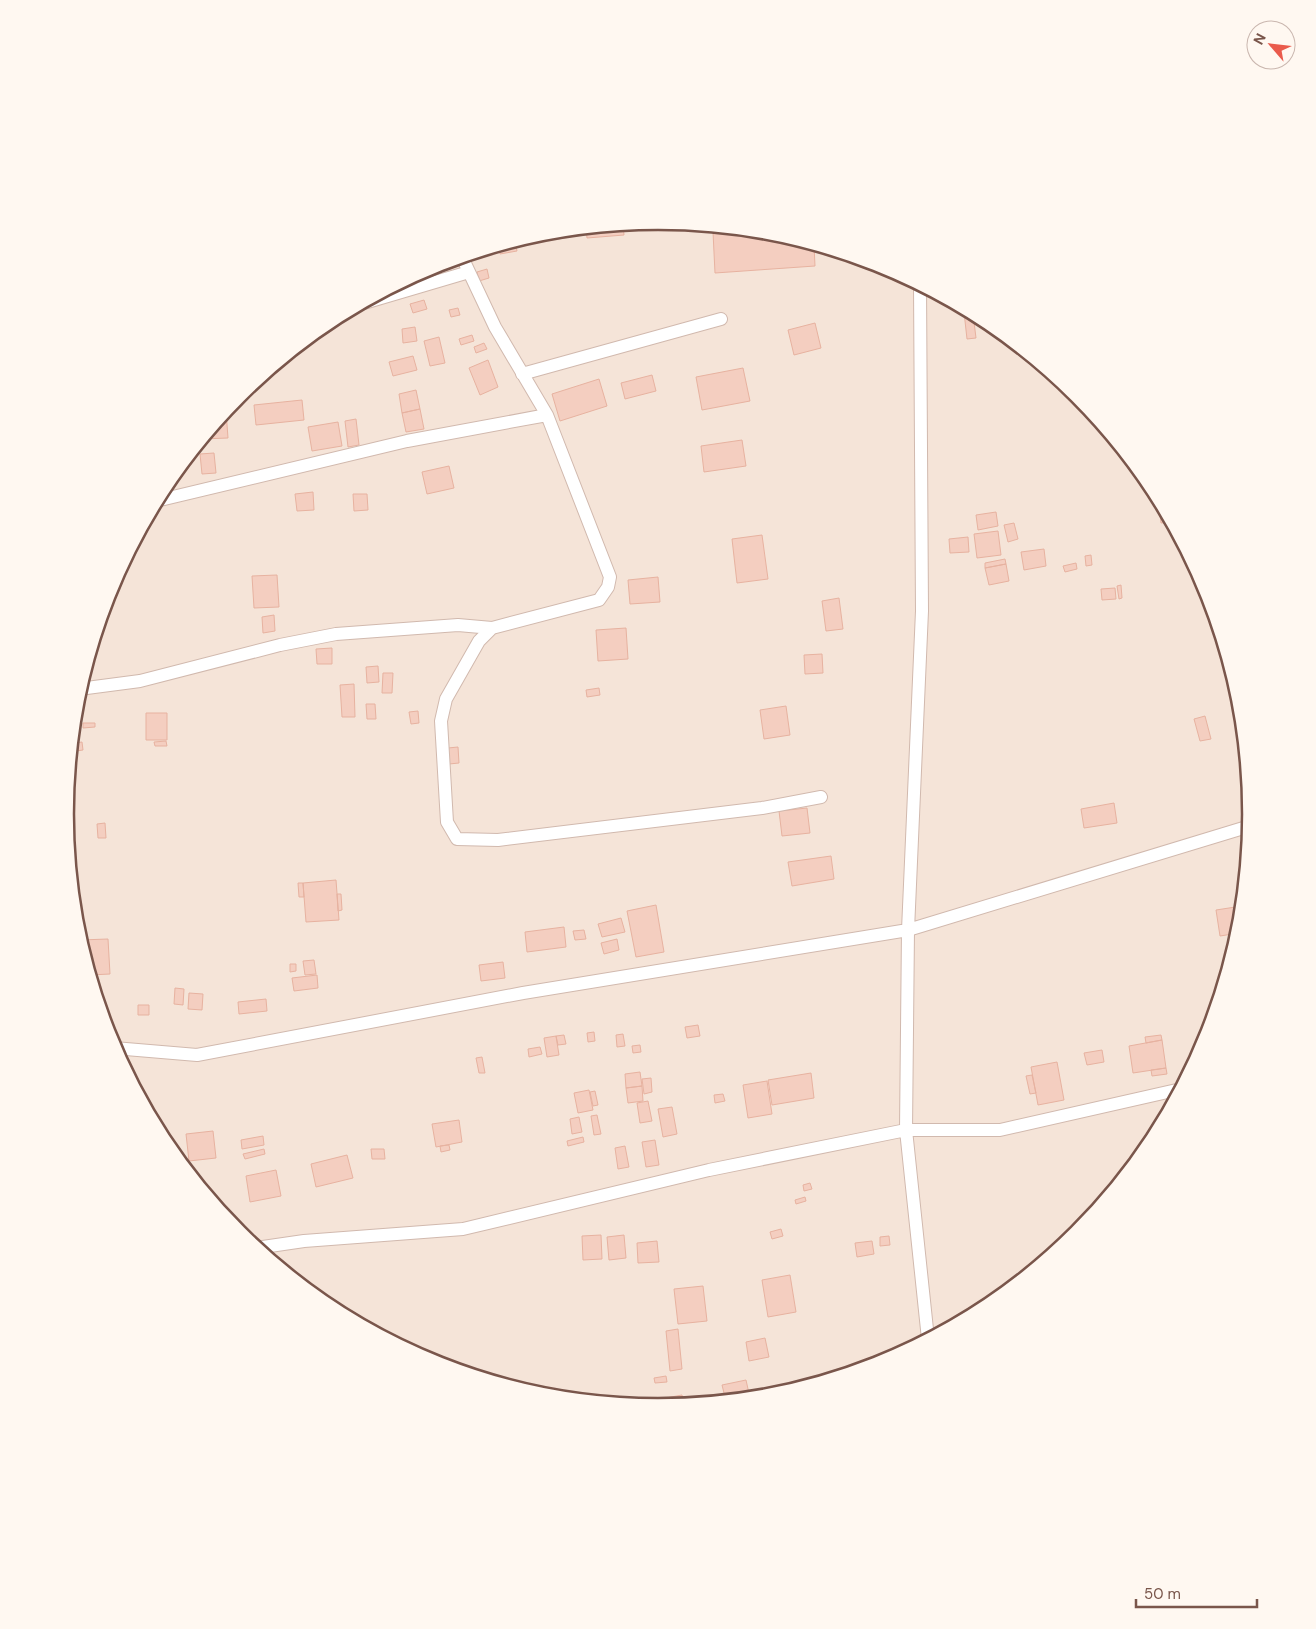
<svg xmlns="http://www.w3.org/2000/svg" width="1316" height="1629" font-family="'DM Sans',sans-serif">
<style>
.residential{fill:#f5e4d8}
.building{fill:#f4cec0;stroke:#e7b2a0}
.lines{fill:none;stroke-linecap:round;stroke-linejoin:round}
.minor-casing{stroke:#d1b9ae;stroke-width:14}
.minor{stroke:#fff;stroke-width:12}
.rim{fill:none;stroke:#7a564b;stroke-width:2.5}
</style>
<rect width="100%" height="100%" fill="#fdf3ea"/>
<path class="residential" d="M67 814a591 591 0 1 1 1182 0a591 591 0 1 1-1182 0Z"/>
<path class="building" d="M623,225L624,235L587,238L586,229Z
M574,230L575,236L558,239L557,231Z
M743,230L774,233L814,245L815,266L715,273L713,232Z
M515,241L517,251L500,254L499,246Z
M435,265L438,277L384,292L431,267Z
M487,269L489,278L479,281L477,272Z
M424,300L427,309L413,313L410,304Z
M458,308L460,315L451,317L449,310Z
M968,311L973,314L976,338L967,339L964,312Z
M815,323L821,348L794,355L788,330Z
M415,327L417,341L403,343L402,329Z
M472,335L474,341L461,345L459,339Z
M439,337L445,363L430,366L424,341Z
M484,343L487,349L476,353L474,347Z
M413,356L417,370L393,376L389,362Z
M488,360L498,387L480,395L469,368Z
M743,368L750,401L702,410L696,377Z
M652,375L656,391L625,399L621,383Z
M599,379L607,406L560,421L552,394Z
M416,390L420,409L402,413L399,394Z
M302,400L304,420L256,425L254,405Z
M420,409L424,429L406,432L402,413Z
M226,411L228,438L202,439Z
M356,419L359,445L348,447L345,421Z
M338,422L342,446L312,451L308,427Z
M742,440L746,466L704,472L701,446Z
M214,453L216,473L202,474L200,454Z
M449,466L454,488L427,494L422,472Z
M313,492L314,510L297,511L295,494Z
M353,494H367L368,510L354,511Z
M1158,498L1171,522L1161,523Z
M996,512L998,526L978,530L976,515Z
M1014,523L1018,539L1008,542L1004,525Z
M998,531L1001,555L977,558L974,534Z
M762,535L768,579L737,583L732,539Z
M968,537L969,552L950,553L949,539Z
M1044,549L1046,566L1024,570L1021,552Z
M1091,555L1092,565L1086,566L1085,556Z
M1005,559L1006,564L985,568V563Z
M1076,563L1077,569L1065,572L1063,566Z
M1006,564L1009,581L989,585L985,568Z
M277,575L279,607L254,608L252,576Z
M658,577L660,602L630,604L628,580Z
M1121,585L1122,598L1119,599L1117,586Z
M1115,588L1116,599L1102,600L1101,589Z
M839,598L843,629L826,631L822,601Z
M274,615L275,631L263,633L262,617Z
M626,628L628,659L598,661L596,630Z
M332,648V664H317L316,649Z
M822,654L823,673L805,674L804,655Z
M378,666L379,682L367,683L366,667Z
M383,673H393L392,693H382Z
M354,684L355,717H342L340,685Z
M599,688L600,695L587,697L586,690Z
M366,704H375L376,719H367Z
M786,706L790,735L764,739L760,710Z
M418,711L419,723L411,724L409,712Z
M146,713H167V740H146Z
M1205,716L1211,739L1200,741L1194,719Z
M83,723H95V727L83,728Z
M166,741L167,746H155L154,742Z
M82,742L83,750L76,751L75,743Z
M458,747L459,763L449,764L448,748Z
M1114,803L1117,823L1084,828L1081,809Z
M807,808L810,833L782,836L779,811Z
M105,823L106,838H98L97,824Z
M831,856L834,879L792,886L788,862Z
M336,880L339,920L306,922L303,883Z
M298,883H303L304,897H299Z
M337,894H341L342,910L338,911Z
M656,905L664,952L636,957L627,911Z
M1242,906L1239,933L1220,936L1216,910Z
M621,918L625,932L602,937L598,924Z
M564,927L566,947L527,952L525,932Z
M584,930L586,939L575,940L573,931Z
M108,939L110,974L90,975L80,940Z
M617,939L619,950L604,954L601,943Z
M314,960L316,974L305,975L303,961Z
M503,962L505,978L481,981L479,965Z
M290,964H296V971L290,972Z
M317,975L318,988L294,991L292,978Z
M175,988L184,989L183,1005L174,1004Z
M189,993L203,994L202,1010L188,1009Z
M266,999L267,1011L239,1014L238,1002Z
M138,1005H149V1015H138Z
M698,1025L700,1036L687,1038L685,1027Z
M594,1032L595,1041L588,1042L587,1033Z
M623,1034L625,1046L617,1047L616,1035Z
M564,1035L566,1044L558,1045L556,1036Z
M1161,1035L1162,1040L1146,1043L1145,1037Z
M556,1036L559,1055L547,1057L544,1038Z
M1162,1040L1166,1068L1133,1073L1129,1046Z
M640,1045L641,1052L633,1053L632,1046Z
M540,1047L542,1054L529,1057L528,1049Z
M1102,1050L1104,1062L1087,1065L1084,1053Z
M482,1057L485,1073H479L476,1058Z
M1057,1062L1064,1100L1038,1105L1031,1067Z
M1166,1068L1167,1074L1152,1076L1151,1070Z
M640,1072L642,1086L626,1088L625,1074Z
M811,1073L814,1098L772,1105L768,1080Z
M1032,1075L1036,1093L1030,1094L1026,1076Z
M651,1078L652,1092L644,1094L642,1079Z
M767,1081L772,1114L748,1118L743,1085Z
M642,1086L643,1101L628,1103L626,1088Z
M589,1090L593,1110L578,1113L574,1093Z
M595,1091L598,1105L593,1106L590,1092Z
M723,1094L725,1101L715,1103L714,1095Z
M648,1101L652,1121L640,1123L637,1103Z
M672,1107L677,1134L663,1137L658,1109Z
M597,1115L601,1134L594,1135L591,1116Z
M579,1117L582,1132L572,1134L570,1119Z
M459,1120L462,1142L436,1147L432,1124Z
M213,1131L216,1158L189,1161L186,1134Z
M263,1136L264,1145L242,1149L241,1140Z
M583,1137L584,1142L568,1146L567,1141Z
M655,1140L659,1165L646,1167L642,1142Z
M449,1145L450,1150L441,1152L440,1146Z
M625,1146L629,1167L618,1169L615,1148Z
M264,1149L265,1154L245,1159L243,1154Z
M371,1149H384L385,1159H372Z
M347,1155L353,1178L316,1187L311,1164Z
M276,1170L281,1196L250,1202L246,1176Z
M810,1183L812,1189L804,1191L803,1185Z
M805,1197L806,1201L796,1204L795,1200Z
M781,1229L783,1236L772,1239L770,1232Z
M601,1235L602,1259L583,1260L582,1236Z
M624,1235L626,1258L609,1260L607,1237Z
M889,1236L890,1245L880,1246V1237Z
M657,1241L659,1262L638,1263L637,1243Z
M872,1241L874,1254L857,1257L855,1243Z
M790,1275L796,1312L768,1317L762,1280Z
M703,1286L707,1321L678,1324L674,1289Z
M678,1329L682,1369L670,1371L666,1331Z
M765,1338L769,1357L749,1361L746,1342Z
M666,1376L667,1382L655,1383L654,1378Z
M746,1380L750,1398L726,1401L722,1385Z
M682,1395L684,1405L656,1407L655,1400Z"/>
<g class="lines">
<defs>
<path id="minor" d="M462,257L495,327L547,415L610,577L608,587L599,600L492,628L479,641L446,699L441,721L447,822L457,839L498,840L762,808L821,797
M920,285L922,611L908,930L906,1130L928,1339
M364,303L469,272
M522,374L721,319
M156,501L407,441L547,415
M79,689L140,681L280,645L336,634L458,625L492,628
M114,1048L197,1055L523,993L908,930L1250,826
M256,1248L304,1241L463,1229L709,1170L906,1130H1000L1181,1089"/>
</defs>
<use href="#minor" class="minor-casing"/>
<use href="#minor" class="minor"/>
</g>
<path d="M0 0H1316V1629H0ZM74 814a584 584 0 1 1 1168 0a584 584 0 1 1-1168 0Z" fill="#fff8f1" fill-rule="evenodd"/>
<path class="rim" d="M74 814a584 584 0 1 1 1168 0a584 584 0 1 1-1168 0Z"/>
<g transform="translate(1271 45) rotate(298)"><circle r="24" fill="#fff8f1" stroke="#cab7af"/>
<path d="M0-4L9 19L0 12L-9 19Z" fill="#ea5b4c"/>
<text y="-8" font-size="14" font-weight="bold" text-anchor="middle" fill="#7a564b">N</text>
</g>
<path d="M1136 1599v8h121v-8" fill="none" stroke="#7a564b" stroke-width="2.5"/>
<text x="1144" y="1599" font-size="15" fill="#7a564b" stroke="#fff8f1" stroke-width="4" paint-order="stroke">50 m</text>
</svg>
